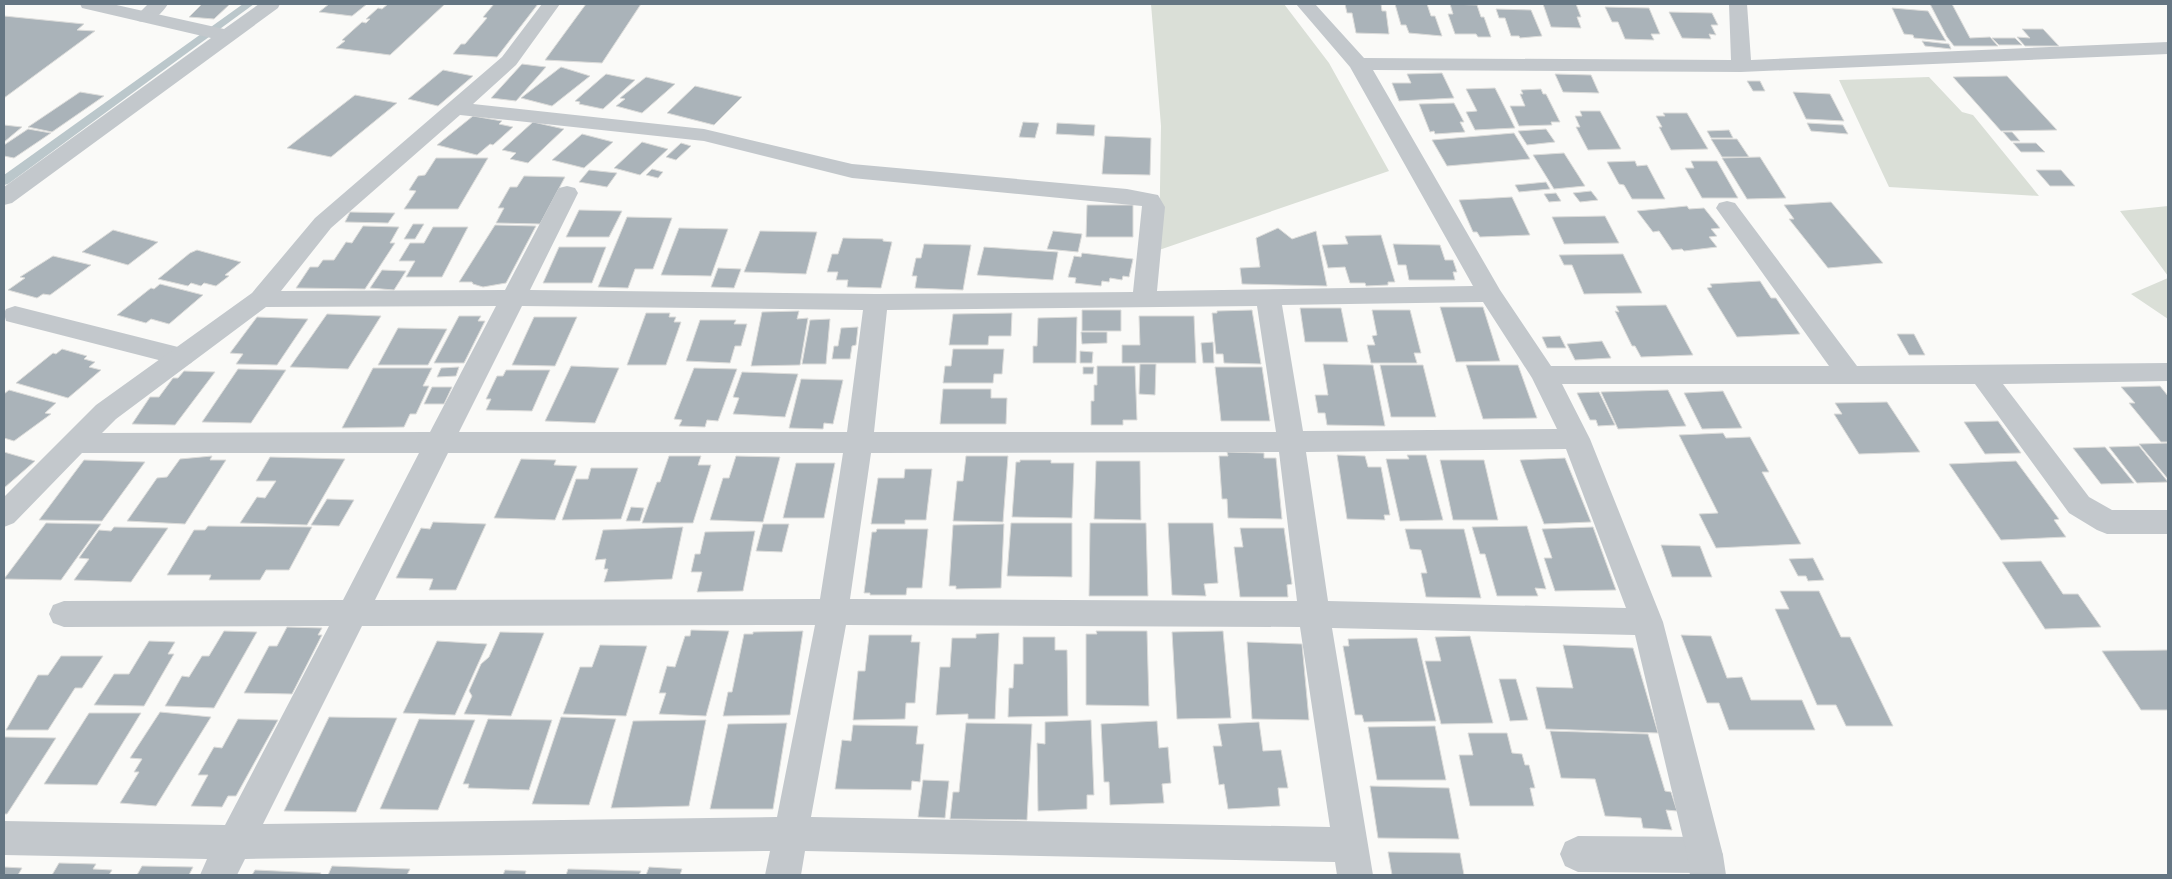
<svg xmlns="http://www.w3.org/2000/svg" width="2172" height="879" font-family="Commissioner,sans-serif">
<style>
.green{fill:#dadfd7}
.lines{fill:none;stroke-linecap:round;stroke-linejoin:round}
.stream{fill:#bbc7cb;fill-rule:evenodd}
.building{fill:#aab3b9;stroke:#dcdcda}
.lane{fill:#c3c8cc;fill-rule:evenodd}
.street{fill:#c3c8cc;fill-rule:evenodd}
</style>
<rect width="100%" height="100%" fill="#fafaf8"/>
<path class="green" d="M1151,4H1284L1329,63L1389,171L1159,250L1161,126Z
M1929,77L1962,112L1973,115L2039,196L1889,187L1839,80Z
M2168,206V276L2120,211Z
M2168,278V319L2131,294Z"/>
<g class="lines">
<path class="stream" d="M243,4H254L8,184L4,185V175Z"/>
</g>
<path class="building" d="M202,4H230L214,19L189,17Z
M329,4H367L352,16L319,12Z
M388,4H445L390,55L336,48L345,41L342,40L362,22L366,23L370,19H366L378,8L382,9Z
M494,4H538L497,57L453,54L461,44H465L487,18L483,17Z
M586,4H641L602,63L545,60Z
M1345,4H1381L1382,11H1386L1389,34L1356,33L1352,13H1347Z
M1395,4H1427L1431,16H1435L1442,36L1409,33L1406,25H1401Z
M1450,4L1477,5L1481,17H1484L1491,37H1478L1476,34H1455L1448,14H1453Z
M1543,4H1576L1581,17H1577L1581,28L1551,27Z
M1930,4H1952L1970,38L1990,37L1998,46H1954L1947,37Z
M1605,7L1649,8L1660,34H1651L1654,40L1625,39L1618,22H1612Z
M1892,8L1928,11L1946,41L1914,38L1913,35L1904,34Z
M1496,9L1531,10L1542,36L1520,38L1519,36H1511L1505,18H1499Z
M1669,12L1712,13L1718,25H1711L1716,35L1709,34L1711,39L1682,38Z
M4,16L84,24L77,30L95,31L4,98Z
M2022,29H2043L2059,46H2025L2017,37L2030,38Z
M1992,38H2015L2022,45H1999Z
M1922,41L1949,44L1951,49L1925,46Z
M522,64L546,67L516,101L491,98Z
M561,67L590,76L552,106L521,98Z
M443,70L473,76L438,106L408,99Z
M1442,73L1454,98L1399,101L1392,83H1411L1407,74Z
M606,74L635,80L603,109L579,104L580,102L575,101Z
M1555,74L1591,75L1599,93L1563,92Z
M2007,76L2057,130L2001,131L1953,77Z
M646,77L675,84L642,113L616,106L625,99L620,98Z
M1747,81H1760L1765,91H1753Z
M695,86L742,97L714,125L667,113Z
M1495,88L1515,128L1475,130L1466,112L1477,111L1466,89Z
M1541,89L1543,94H1546L1560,122H1551L1552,125L1519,126L1510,106H1525L1520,94H1523L1521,90Z
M80,92L104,96L52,132L28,127Z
M1793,92L1830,94L1844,121L1806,119Z
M355,95L397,103L331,157L287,148Z
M1454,103L1464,122H1460L1465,132L1435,134L1434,131L1430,132L1419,104Z
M1580,111H1600L1621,149L1588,150L1576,127H1580L1575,116H1582Z
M1663,113H1687L1708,149L1671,150L1659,127H1662L1656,116H1665Z
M473,116L502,121L499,124L513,127L493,145L490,144L477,155L437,145Z
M533,122L564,129L528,163L510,159L516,153L502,150Z
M1023,122L1039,123L1035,138L1019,137Z
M1057,123L1095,125L1094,136L1056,134Z
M1807,123L1843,125L1848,134L1811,131Z
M4,125L22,127L4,142Z
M28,129L51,133L14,158L4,156V145Z
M1546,129L1555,142L1527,145L1518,131Z
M1729,130L1733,138H1711L1707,131Z
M2003,132H2012L2020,141H2011Z
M1514,133L1530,159L1447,166L1432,140Z
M582,134L613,142L584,168L552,160Z
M1105,136L1151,138L1150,175L1102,174Z
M1711,139H1737L1749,157H1722Z
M642,142L668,149L640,175L614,168Z
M681,143L691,146L676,160L666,157Z
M2013,143H2036L2045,152H2021Z
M1564,153L1585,186L1554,189L1533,155Z
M1760,157L1786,198L1747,199L1722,158Z
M436,158H488L458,209H404L416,191L409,190L418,176L425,175Z
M1635,161L1637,166L1647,165L1665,199H1632L1624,185L1619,184L1607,162Z
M1691,161H1717L1738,198H1702L1685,168H1694Z
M652,169L663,172L658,178L646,175Z
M589,170L617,173L607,187L579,182Z
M2036,170H2061L2075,186H2050Z
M524,176L565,177L540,224L496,223L504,208H498L510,187H517Z
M1546,182L1550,189L1519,192L1515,185Z
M1591,191L1598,200L1580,202L1573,193Z
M1556,193L1561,201L1549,202L1544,194Z
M1512,197L1530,235L1480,237L1477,232H1473L1459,200Z
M1831,202L1883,263L1828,268L1789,219H1794L1784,205Z
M1087,205H1133V237H1086Z
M1687,206L1689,209L1704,208L1720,228L1711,229L1717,236L1709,237L1717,247L1684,251L1682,249L1672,250L1659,231L1653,232L1637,211Z
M579,210L622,211L609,237H566Z
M350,212L395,213L388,223L345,222Z
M1605,216L1619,243L1564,244L1552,217Z
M627,217L672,218L653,269H635L628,288L598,287Z
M413,224H424L415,239H404Z
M495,225L536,226L506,283L483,287L473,284L472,282H459Z
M363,226L399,227L390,243H395L365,289L296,288L310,267H318L323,260H334L346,242L352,243Z
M433,227H468L442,277H406L415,261H399L410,243H424Z
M679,228L728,229L711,276L661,275Z
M1278,228L1292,239L1316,231L1327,286L1242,284L1240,268L1260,267L1256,238Z
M113,230L158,242L128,265L82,252Z
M760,231L817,232L806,274L744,272Z
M1053,231L1082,234L1078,252L1047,249Z
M1381,235L1395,282H1388V285L1366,286L1365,283H1350L1345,267L1328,268L1322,245L1348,244L1345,236Z
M843,238L883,239V241L892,242L881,288L847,287L848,280H836L838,272H827L832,254H838Z
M924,244L971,245L963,290L915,288L917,276H912L916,258H921Z
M1393,244L1440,245L1445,260H1453L1457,272H1453L1455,280H1409L1406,265H1398Z
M559,247H606L592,283H543Z
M984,247L1058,252L1053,280L977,275Z
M197,250L241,262L225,275L229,276L216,286L204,283L201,286L191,283L188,286L158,279L190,253Z
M1082,253L1133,259L1129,277L1123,276L1122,280L1110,278L1109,282L1102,281L1101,286L1075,283L1076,278L1068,277L1074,256L1081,257Z
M1623,254L1642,293L1584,294L1572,265H1564L1559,255Z
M53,256L91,265L50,295L43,294L37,298L8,290L25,278L20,277Z
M718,268L741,269L734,288L711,287Z
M382,270L406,271L394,290L370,288Z
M1760,281L1771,298H1776L1800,334L1737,337L1707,288L1712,287L1710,284Z
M160,284L203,295L169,324L151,319L146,323L117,315L151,288L154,289Z
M1666,305L1693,355L1641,357L1635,346H1632L1615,311L1619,312L1616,306Z
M1440,307H1483L1500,361L1456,362Z
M1300,308H1341L1348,342H1305Z
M1082,310H1121V331H1082Z
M1252,310L1261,364L1224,363L1223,354H1216L1212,313H1217V311Z
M1372,310H1410L1421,353H1414L1417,363H1371L1367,345H1375L1372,336L1377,335Z
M799,311L797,319L808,318L800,365L751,366L762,312Z
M646,313H670L669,317H676L674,322H681L666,365H627Z
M1012,313L1011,336H989L988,345H949L953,314Z
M327,314L381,316L348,369L290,367Z
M459,316H481L478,321H485L464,363H434Z
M1139,316H1194L1196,363H1122V345H1140Z
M257,317L308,319L277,365L236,364L243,354L230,353Z
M534,317H577L555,366L512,365Z
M1077,317L1076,363H1033V346H1037L1038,318Z
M830,319L826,364H802L810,320Z
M700,320H736L734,324H747L741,346H735L730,363L686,361Z
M858,327L856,345L852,346L850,359H832L834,346H838L841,328Z
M398,328L447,329L428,365H378Z
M1081,332H1107V343L1082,344Z
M1897,334H1914L1925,355H1909Z
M1560,336L1566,348H1547L1542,337Z
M1602,341L1611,358L1575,360L1567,344Z
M1213,342L1214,363H1203L1201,343Z
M62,349L87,356L84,359L95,362L89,367L101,370L68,398L16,383L53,353L56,354Z
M953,349H1004L1002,374H994L993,383H943L945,366H951Z
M1080,351L1093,352L1092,363H1080Z
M1140,364H1156L1155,395L1139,394Z
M1323,364L1373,365L1385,426L1327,425L1325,413H1318L1315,395H1328Z
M1380,365H1423L1436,417H1391Z
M1466,365H1518L1537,418L1483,419Z
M571,366L619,368L595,423L545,421Z
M1097,366H1135L1137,420H1123V425H1091V401H1094V385H1097Z
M459,367L456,376L437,377L441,368Z
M1083,367H1094L1093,374H1083Z
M1215,367H1262L1270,421H1221Z
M373,368H432L423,386H429L416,414H410L404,427L342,428Z
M694,368L737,369L718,421L707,420L705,427L679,426L682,420L674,419Z
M238,369L286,370L251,423L202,422Z
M506,370H550L532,411L486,410L491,399H486L497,376H503Z
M184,371L215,372L175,425L132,424L150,397H159L173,378H178Z
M742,372L798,374L785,417L733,414L739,398L733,397Z
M801,379L843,380L833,424L824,423L823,429L789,428Z
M2160,386L2168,396V442H2161L2129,403H2135L2121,387Z
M432,387H452L444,404H424Z
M943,389H991V398H1007L1006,424H940Z
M9,390L56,403L45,413L51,414L14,441L4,438V394Z
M1668,390L1686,426L1618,429L1601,392Z
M1723,391L1742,428L1702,429L1684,393Z
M1599,392L1615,425L1598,426L1596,420H1590L1577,393Z
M1887,402L1920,452L1859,454L1834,414H1842L1835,403Z
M1998,421L2021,453L1985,454L1964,422Z
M1723,433L1726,438L1750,437L1769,472H1762L1801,544L1716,548L1699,514L1718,513L1679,435Z
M2168,443V479L2139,444Z
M2139,446L2168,482L2137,483L2109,447Z
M2105,447L2134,483L2101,484L2073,448Z
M4,452L35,461L4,488Z
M1227,452L1264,453V458H1276L1282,519L1228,518L1227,499H1222L1219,456H1228Z
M1337,455L1365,456L1368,467H1381L1390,515H1384L1385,520L1347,519Z
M1407,455H1426L1443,520L1400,521L1386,459H1409Z
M212,456L210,460H226L185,524L127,521L157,478L167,477L180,459Z
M669,456H701L698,465H711L693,523H642L657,482H660Z
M736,456L780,457L763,522L710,520L723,478H729Z
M966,456H1008L1003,522L953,521L957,481H963Z
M270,457L345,459L307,525L240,523L257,497L265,498L276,481H256Z
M1565,458L1591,522L1544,524L1520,460Z
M521,459L556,460L554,465L577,466L555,520L494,518Z
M84,460L145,462L102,521L39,520Z
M1020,460H1051V463H1074L1072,518L1012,517L1016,462H1020Z
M1440,460H1484L1498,520H1453Z
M1096,461H1140L1141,520L1094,519Z
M2016,461L2059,519L2054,520L2066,537L2001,540L1949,464Z
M796,463H835L824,518H783Z
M591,468H638L621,519L562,520L576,479H588Z
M905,469H932L926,520H905V524H871L878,478H904Z
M327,499L354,500L339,526L311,525Z
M631,507L644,508L640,521H626Z
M433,522L486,524L456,590H429L433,579L396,578L421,528L430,529Z
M46,523L101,524L61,580L4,579Z
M1011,523H1072V577L1007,576Z
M1090,523H1146L1148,596H1089Z
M1168,523H1213L1218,583L1204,584L1206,596L1172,595Z
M763,524H789L782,552L756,551Z
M1004,524L1001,588L956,589V586H949L953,525Z
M208,526L312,527L289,570H266L260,580H209L211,575H167L194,530H205Z
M1527,526L1546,589L1535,588L1538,596H1497L1485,554H1480L1472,527Z
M114,527L168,528L131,582L74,580L89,559L79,558L99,530L111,531Z
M683,527L672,579L604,582L608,569H604L606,559L595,560L603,530Z
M1593,527L1616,590L1555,591L1544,558H1552L1542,529Z
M1240,528H1284L1292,584L1287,585L1288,597H1240L1234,547H1243Z
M877,529H928L922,588H907L906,595H870V593H864L872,532H876Z
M1405,529H1464L1481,598L1426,597L1421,573H1427L1421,550L1410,549Z
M755,531L743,591L697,592L702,572H691L695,554H700L705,532Z
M1661,545L1700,546L1712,577H1672Z
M1813,558L1824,580L1808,581L1806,576H1798L1789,559Z
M2041,561L2063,594H2078L2101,627L2045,629L2002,562Z
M1780,591H1819L1841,637H1850L1893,726H1846L1836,705H1817L1775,609H1789Z
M287,627L322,628L318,635H322L292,694L244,693L269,646H277Z
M691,630L729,631L706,716L659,714L666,693H659L667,666L675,667L685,636H690Z
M224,631L257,632L214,708L165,706L182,676L189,677L202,656H209Z
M803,631L790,715L723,716L728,692H732L744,634H753V632Z
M1096,631H1147L1149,706L1086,705V634H1097Z
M1223,631L1231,718L1177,719L1172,632Z
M500,632L544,633L511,716L464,714L472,696L469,691L481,664L489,657Z
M999,633L995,719H968V714L936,715L940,667H950L952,638H976V634Z
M869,635H912L911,642H920L915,703H906L905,719L853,720L858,671H865Z
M1681,635L1711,636L1727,678L1742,677L1751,700H1802L1815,730H1729L1719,703H1707Z
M1470,636L1493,723L1441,724L1425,661H1441L1435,637Z
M1023,637H1055V650H1067L1068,716L1008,717L1009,688H1013L1014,664H1023Z
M1417,638L1436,721L1364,722L1362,715H1355L1343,646H1349L1348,639Z
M149,641L175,642L168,654H174L144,706L94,705L114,674H129Z
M437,641L487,644L455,715L403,713Z
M1247,642L1302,644L1309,720L1252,719Z
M600,645L647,646L626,716L563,714L580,667H592Z
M1563,645L1633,648L1658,733L1546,729L1536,687L1573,688Z
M2168,650V710H2141L2102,651Z
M61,656H103L82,688H75L48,730H6L38,675H48Z
M1499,679H1516L1528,720L1510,721Z
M160,712L211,717L156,806L120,803L139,772H134L142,759L130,758Z
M89,713H141L97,785L44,784Z
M329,717L397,718L356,812L284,811Z
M561,717L616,719L589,805L532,804Z
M238,719L278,720L236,796H228L222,807L191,806L208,775H198L214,747L222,748Z
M419,719L475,720L438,810L380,809Z
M488,719L552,720L529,790L468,788L469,784H463Z
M706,720L689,806L611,808L633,721Z
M1091,720L1094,795H1087V809L1038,811L1037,743L1045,744V722Z
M1157,721L1159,748L1168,747L1171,783L1162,784L1164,803L1110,805L1109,782H1104L1101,724Z
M1259,722L1263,751L1281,750L1288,788H1278L1280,806L1228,809L1224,784L1219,785L1213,746H1222L1218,724Z
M787,723L773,809H710L728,724Z
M966,723L1032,724L1027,820L950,819L953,792H959Z
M853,725L918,726L916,744H924L920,782L912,781L911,790L835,789L842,740L851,741Z
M1435,726L1446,780H1377L1368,727Z
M1550,731L1648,734L1665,791L1671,792L1677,811L1666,810L1672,830L1643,828L1641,818L1605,816L1595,779L1561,778Z
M1468,733H1507L1512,753L1522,754L1525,765H1529L1535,788H1530L1534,806H1470L1459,755H1473Z
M4,737L56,738L7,814H4Z
M923,780L949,781L945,818L918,817Z
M1370,786L1449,788L1459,839L1378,838Z
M1388,852L1460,853L1464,875H1392Z
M59,863L96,864L93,869L112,870L109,875H52Z
M142,866L193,867L189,875H137Z
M332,866L410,869L407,875H328Z
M4,867L22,868L18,875H4Z
M649,867L682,869L680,875H646Z
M568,869L641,871L639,875H566Z
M255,870L321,873L320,875H252Z
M505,870L526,871L525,875H503Z"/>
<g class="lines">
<path class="lane" d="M148,4H168C161,15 151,24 138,21L135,17Z
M15,306L182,348L191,351L195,357L191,363L182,366L6,321L4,313L6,309Z
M1578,836L1705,837L1718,843L1723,855L1718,867L1705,873L1578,872L1565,866L1560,854L1565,842Z"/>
<path class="street" d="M80,4H112L224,29L259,4H280L278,8L12,203L4,205V187L211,38L82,8Z
M542,4H560L516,65L473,104L704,129L852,164L1127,189L1158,195L1165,207L1157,291L1473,286L1350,67L1296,4H1315L1364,58L1731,60L1729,4H1747L1751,60L2168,42V54L1741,72L1373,70L1500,290L1551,366H1829L1716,208L1719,203L1727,201L1735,203L1857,366L2168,363V381L2003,384L2089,497L2112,510H2168V534H2107L2097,530L2069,513L1975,384H1562L1590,439L1663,622L1723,855L1726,875H1690L1687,855L1635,635L1332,628L1373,875H1337L1335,862L805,851L801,875H765L770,851L245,859L237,875H200L207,859L4,855V821L225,825L329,626L64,627L53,623L49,614L53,605L64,601L343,600L419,453H82L14,523L4,527V497L96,405L252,293L315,218L502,57ZM460,115L704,141L852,178L1142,206L1133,292L876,294L530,290L578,193L575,188L567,186L559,188L556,193L505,290L281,291L331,228ZM1483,302L1532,378L1557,429L1303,431L1282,305ZM496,306L430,432L102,433L116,419L266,307ZM522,306L863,310L847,432H459ZM1257,306L1276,432H874L887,310ZM1566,449L1626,608L1328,601L1306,452ZM1279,452L1297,601L850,599L871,453ZM448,453H843L820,599L375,600ZM815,625L777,817L263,824L362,626ZM846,625L1300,627L1330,827L811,817Z"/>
</g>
<rect width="2172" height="879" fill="none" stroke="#657683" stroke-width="10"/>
</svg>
